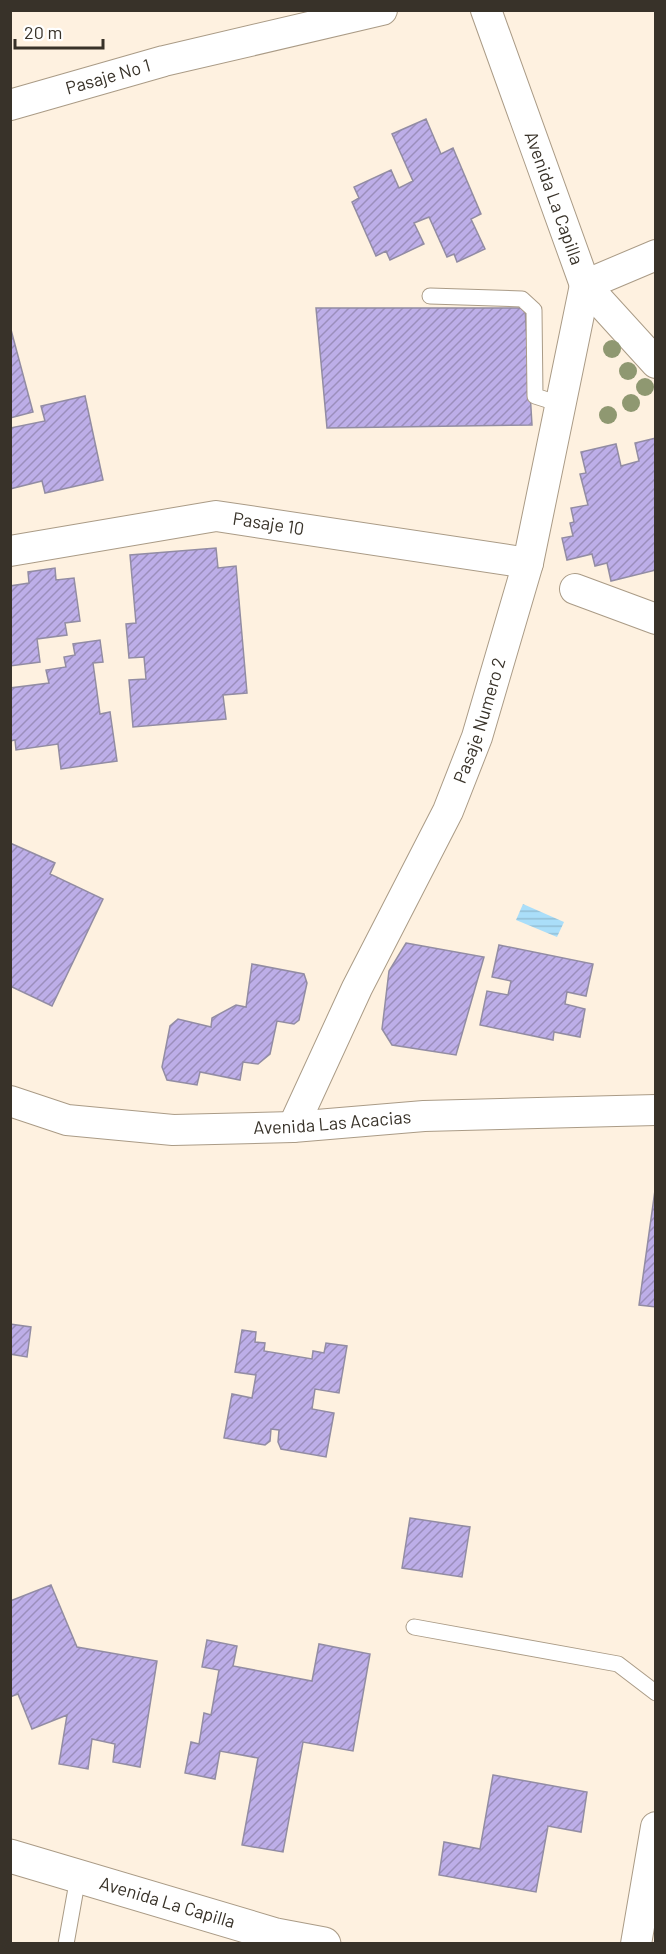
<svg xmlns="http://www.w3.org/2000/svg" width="666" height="1954" font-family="Barlow,sans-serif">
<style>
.water{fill:url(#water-rules)}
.building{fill:url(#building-hatch);stroke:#928ca3;stroke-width:1.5}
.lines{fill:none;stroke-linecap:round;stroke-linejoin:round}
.service-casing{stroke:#aa9b86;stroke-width:17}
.minor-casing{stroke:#aa9b86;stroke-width:32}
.tertiary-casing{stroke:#aa9b86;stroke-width:35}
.service{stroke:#fff;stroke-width:15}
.minor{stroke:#fff;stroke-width:30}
.tertiary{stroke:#fff;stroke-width:33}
.tree{fill:#8f9871}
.labels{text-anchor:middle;stroke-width:4.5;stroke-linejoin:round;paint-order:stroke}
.street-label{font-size:18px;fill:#383229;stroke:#fff}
</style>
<defs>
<pattern id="water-rules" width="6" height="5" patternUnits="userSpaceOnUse" patternTransform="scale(1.5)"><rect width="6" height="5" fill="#aadef9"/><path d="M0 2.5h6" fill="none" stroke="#93bfd5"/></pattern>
<pattern id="building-hatch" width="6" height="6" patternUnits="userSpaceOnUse" patternTransform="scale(1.5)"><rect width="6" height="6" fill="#bdaee8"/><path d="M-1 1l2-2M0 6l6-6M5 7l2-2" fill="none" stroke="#9b8ebc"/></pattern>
</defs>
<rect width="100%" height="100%" fill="#fef1e0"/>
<path class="water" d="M523,904L564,922L557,937L516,920Z"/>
<path class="building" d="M426,119L441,154L453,148L481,214L471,219L485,249L457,262L454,254L447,257L429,217L414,223L424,244L390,260L386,251L376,256L352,202L359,198L354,187L391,170L399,188L413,181L392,134Z
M316,308H525L532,425L327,428Z
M10,326L33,412L10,418Z
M85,396L103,480L45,493L42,481L10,489V428L45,421L41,406Z
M656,438V570L611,581L607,563L595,566L592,554L567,560L562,538L573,536L570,523L574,522L571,508L588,505L580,474L586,473L581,452L616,444L621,466L639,461L635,443Z
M216,548L218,568L236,566L247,693L223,695L226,719L133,727L129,680L146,679L144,657L129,658L126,624L136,623L130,555Z
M55,568L56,580L74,578L80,621L65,623L67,635L37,639L40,662L10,666V586L29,583L28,572Z
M100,640L103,662L93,663L100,714L110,712L117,761L61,769L58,744L16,750L15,740L10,741V688L49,683L46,670L66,667L64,657L75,655L73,644Z
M10,843L55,863L50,874L103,899L52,1006L10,986Z
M406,943L484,957L456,1055L392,1045L382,1029L389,971Z
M499,945L593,964L586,996L567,992L565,1004L585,1009L580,1037L554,1032L553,1040L480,1025L487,991L508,995L511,981L492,977Z
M252,964L304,974L307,983L299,1020L294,1024L277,1021L270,1054L258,1064L243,1062L240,1080L200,1072L197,1085L167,1080L162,1067L170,1026L178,1019L211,1027L212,1018L236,1005L246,1007Z
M656,1183V1307L639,1305Z
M10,1324L31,1327L27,1357L10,1354Z
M242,1330L256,1332L255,1342L265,1343L264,1351L312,1359L313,1351L324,1353L326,1343L347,1346L339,1393L315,1389L312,1409L334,1413L326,1457L281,1449L278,1442L279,1430L271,1429L270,1441L265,1445L224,1438L232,1394L252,1398L256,1375L235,1372Z
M410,1518L470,1527L462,1577L402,1568Z
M51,1585L77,1647L157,1661L140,1767L113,1762L115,1744L92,1739L88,1769L59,1764L67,1715L32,1729L18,1694L10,1697V1601Z
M207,1640L237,1646L233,1666L312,1681L319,1644L370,1654L353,1751L303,1742L283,1852L242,1845L258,1758L220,1751L215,1779L185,1773L191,1742L199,1744L204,1713L211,1715L219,1670L202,1667Z
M493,1775L587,1792L581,1832L548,1826L536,1892L439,1875L444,1842L480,1849Z"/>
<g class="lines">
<defs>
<path id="service" d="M430,296L522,299L534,310L535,396L560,404
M414,1627L618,1664L656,1693
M66,1944L78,1877"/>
<g id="minor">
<path id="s1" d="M486,10L585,285L656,363"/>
<path id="s2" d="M10,105L164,61L382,10"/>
<path id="s3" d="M10,551L216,516L528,563"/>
<path d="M575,589L656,619"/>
<path id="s4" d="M10,1101L67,1120L173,1130L293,1127L424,1116L656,1110"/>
<path id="s5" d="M293,1127L357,988L448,811L477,737L528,563L585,285L656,255"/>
<path d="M636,1944L656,1827"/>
</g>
<g id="tertiary">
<path id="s6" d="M10,1856L276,1935L324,1944"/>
</g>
</defs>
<use href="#service" class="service-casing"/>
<use href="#minor" class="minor-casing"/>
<use href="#tertiary" class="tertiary-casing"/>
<use href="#service" class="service"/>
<use href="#minor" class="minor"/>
<use href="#tertiary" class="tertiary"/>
</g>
<g class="tree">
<circle cx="612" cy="349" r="9"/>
<circle cx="628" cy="371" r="9"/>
<circle cx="645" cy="387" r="9"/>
<circle cx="631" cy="403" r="9"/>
<circle cx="608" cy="415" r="9"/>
</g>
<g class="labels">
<g class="street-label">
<text dy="6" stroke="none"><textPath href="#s2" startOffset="102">Pasaje No 1</textPath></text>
<text dy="6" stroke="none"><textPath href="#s1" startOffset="200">Avenida La Capilla</textPath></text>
<text dy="6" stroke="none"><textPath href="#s3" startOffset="262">Pasaje 10</textPath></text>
<text dy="6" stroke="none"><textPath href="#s5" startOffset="448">Pasaje Numero 2</textPath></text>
<text dy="6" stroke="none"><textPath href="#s4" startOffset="326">Avenida Las Acacias</textPath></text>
<text dy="6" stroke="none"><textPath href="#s6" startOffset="164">Avenida La Capilla</textPath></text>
</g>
</g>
<rect width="666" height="1954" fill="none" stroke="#383229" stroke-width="24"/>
<path d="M15 39v9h88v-9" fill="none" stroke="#383229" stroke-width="3"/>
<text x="24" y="39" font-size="18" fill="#383229" stroke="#ffffff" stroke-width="4.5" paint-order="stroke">20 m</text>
</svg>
